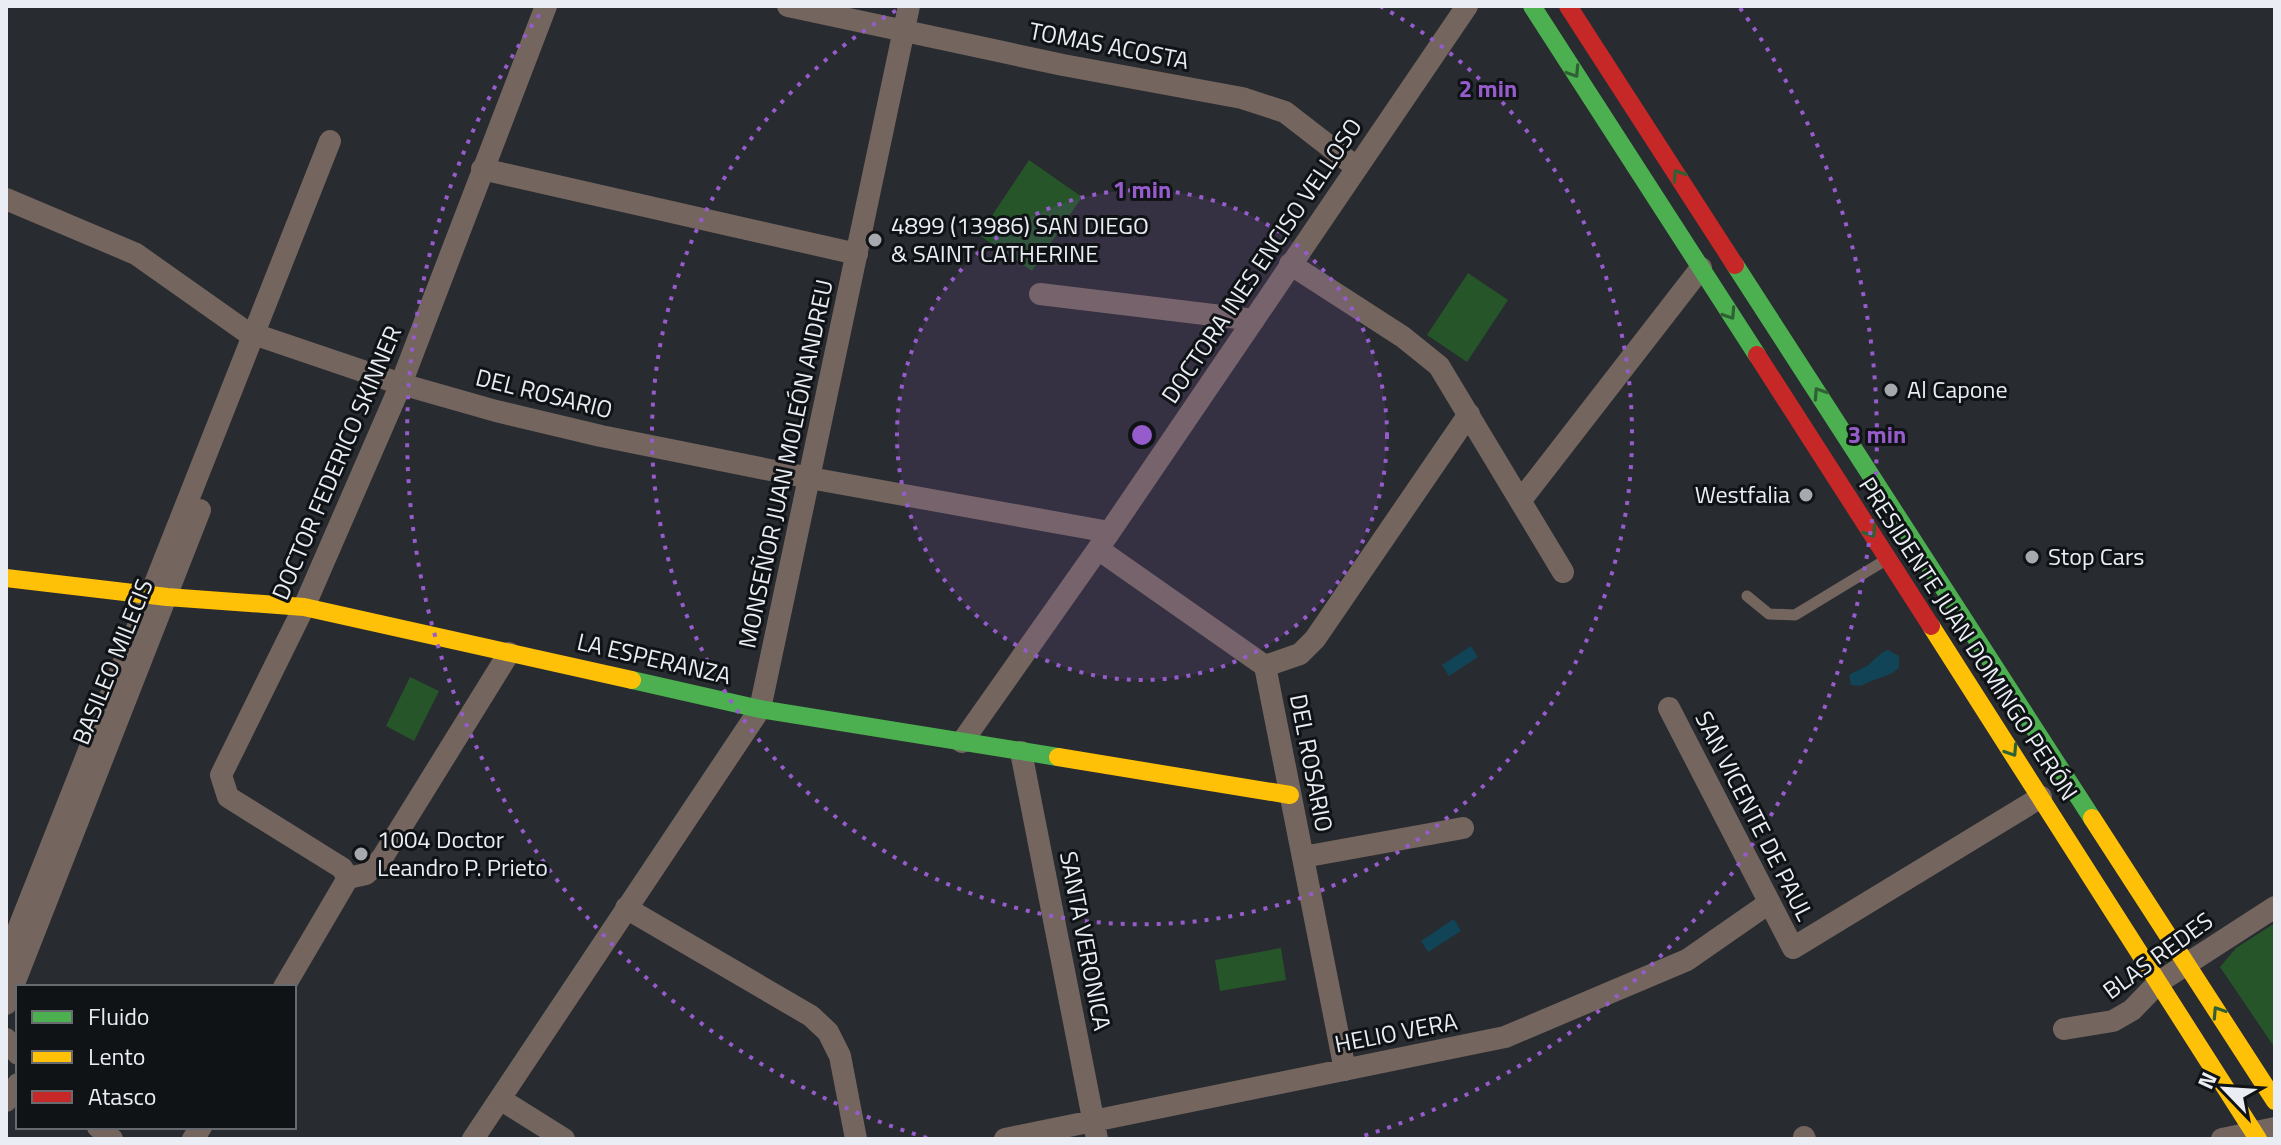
<svg xmlns="http://www.w3.org/2000/svg" width="2281" height="1145" font-family="'Titillium Web',sans-serif">
<style>
.green{fill:#255529}
.water{fill:#114457}
.lines{fill:none;stroke-linecap:round;stroke-linejoin:round}
.lane{stroke:#74655f;stroke-width:11}
.street{stroke:#74655f;stroke-width:22}
.fast{stroke:#4caf50;stroke-width:18}
.slow{stroke:#ffc107;stroke-width:18}
.jam{stroke:#c62828;stroke-width:18}
.oneway{stroke:#2e6133}
.ring{fill:none;stroke:#975ccc;stroke-width:4;stroke-dasharray:4 8}
.poi-dot{fill:#a6a9ae;stroke:#101316;stroke-width:3}
.labels{text-anchor:middle;stroke-width:6;stroke-linejoin:round;paint-order:stroke}
.street-label{font-size:24px;fill:#eaedf3;stroke:#101316}
.poi-label{font-size:24px;fill:#eaedf3;stroke:#101316;text-anchor:start}
.centre{fill:#975ccc;stroke:#101316;stroke-width:4}
.ring-label{font-size:24px;text-anchor:middle;font-weight:bold;fill:#975ccc;stroke:#101316;stroke-width:6;stroke-linejoin:round;paint-order:stroke}
</style>
<rect width="100%" height="100%" fill="#282b2f"/>
<path class="green" d="M1029,160L1082,197L1032,271L979,235Z
M1468,273L1508,300L1467,362L1427,335Z
M410,677L439,691L414,741L386,726Z
M2275,923V1048L2220,967L2236,948Z
M1281,948L1286,980L1220,991L1215,960Z"/>
<path class="water" d="M1471,646L1478,657L1449,676L1442,665Z
M1888,650L1899,656V668C1890,677 1872,679 1861,686L1851,685L1849,675C1855,671 1860,670 1867,666C1874,661 1879,653 1888,650Z
M1454,919L1461,931L1428,952L1421,941Z"/>
<g class="lines">
<path class="lane" d="M1747,596L1769,614L1795,615L1884,561"/>
<path class="street" d="M788,6L1063,65L1242,98L1285,112L1356,167
M482,169L857,254
M6,199L136,254L245,331L401,384L496,411L601,436L810,478L1109,532
M1290,264L1403,337L1439,366L1563,572
M1040,294L1254,320
M1521,500L1701,268
M1098,549L1265,666L1345,1070
M1265,666L1300,654L1315,639L1469,414
M1669,708L1793,948L2041,797
M962,742L1098,549L1467,6
M1021,752L1097,1139
M1303,857L1463,828
M348,878L342,868L228,797L221,775L304,607L401,384L546,6
M348,878L366,874L382,858L509,653
M626,908L811,1016L828,1032L840,1056L856,1139
M6,960L330,141
M284,987L348,878
M6,1004L200,510
M2064,1029L2113,1021L2132,1010L2159,982L2275,907
M6,1039L18,1054
M500,1099L564,1139
M6,1101L18,1084
M98,1127L112,1139
M1804,1137L1805,1139
M193,1139L201,1127
M473,1139L760,709L909,6
M1005,1139L1505,1037L1687,960L1769,903
M2222,1139L2275,1128"/>
<path class="fast" d="M1532,6L1757,355
M1735,265L2092,818
M632,680L760,709L1058,757"/>
<path class="slow" d="M6,578L167,597L304,607L632,680
M1931,626L2258,1139
M1058,757L1290,795
M2092,818L2275,1101"/>
<path class="jam" d="M1568,6L1735,265
M1757,355L1931,626"/>
</g>
<defs><path id="oneway-chevron" d="M-2-3.5L2.5 0L-2 3.5" fill="none" stroke-width="1.6" stroke-linecap="round" stroke-linejoin="round" transform="scale(2)"/></defs>
<g class="oneway">
<use href="#oneway-chevron" transform="translate(1574 72) rotate(57)"/>
<use href="#oneway-chevron" transform="translate(1678 175) rotate(-123)"/>
<use href="#oneway-chevron" transform="translate(1730 314) rotate(57)"/>
<use href="#oneway-chevron" transform="translate(1819 393) rotate(-123)"/>
<use href="#oneway-chevron" transform="translate(1871 532) rotate(57)"/>
<use href="#oneway-chevron" transform="translate(2012 751) rotate(57)"/>
<use href="#oneway-chevron" transform="translate(2218 1012) rotate(-123)"/>
</g>
<circle cx="1142" cy="435" r="245" fill="#975ccc" fill-opacity=".12"/>
<g class="ring">
<circle cx="1142" cy="435" r="245"/>
<path d="M1380 6A490 490 0 1 1 904 6"/>
<path d="M927 1138A735 735 0 0 1 544 8M1740 8A735 735 0 0 1 1357 1138"/>
</g>
<g class="poi-dot">
<circle cx="875" cy="240" r="8"/>
<circle cx="1891" cy="390" r="8"/>
<circle cx="1806" cy="495" r="8"/>
<circle cx="2032" cy="557" r="8"/>
<circle cx="361" cy="854" r="8"/>
</g>
<g class="labels">
<g class="street-label">
<text transform="translate(1109 46) rotate(11)" y="8">TOMAS ACOSTA</text>
<text transform="translate(1262 261) rotate(-56)" y="8">DOCTORA INES ENCISO VELLOSO</text>
<text transform="translate(544 394) rotate(14)" y="8">DEL ROSARIO</text>
<text transform="translate(337 463) rotate(-67)" y="8">DOCTOR FEDERICO SKINNER</text>
<text transform="translate(786 464) rotate(-78)" y="8">MONSEÑOR JUAN MOLEÓN ANDREU</text>
<text transform="translate(1968 639) rotate(57)" y="8">PRESIDENTE JUAN DOMINGO PERÓN</text>
<text transform="translate(654 659) rotate(13)" y="8">LA ESPERANZA</text>
<text transform="translate(113 662) rotate(-68)" y="8">BASILEO MILECIS</text>
<text transform="translate(1311 763) rotate(79)" y="8">DEL ROSARIO</text>
<text transform="translate(1754 816) rotate(63)" y="8">SAN VICENTE DE PAUL</text>
<text transform="translate(1085 941) rotate(79)" y="8">SANTA VERONICA</text>
<text transform="translate(2158 956) rotate(-36)" y="8">BLAS REDES</text>
<text transform="translate(1396 1033) rotate(-11)" y="8">HELIO VERA</text>
</g>
<g class="poi-label">
<text x="891" y="234">4899 (13986) SAN DIEGO<tspan x="891" dy="28">&amp; SAINT CATHERINE</tspan></text>
<text x="1907" y="398">Al Capone</text>
<text x="1790" y="503" text-anchor="end">Westfalia</text>
<text x="2048" y="565">Stop Cars</text>
<text x="377" y="848">1004 Doctor<tspan x="377" dy="28">Leandro P. Prieto</tspan></text>
</g>
</g>
<circle cx="1142" cy="435" r="12" class="centre"/>
<g class="ring-label">
<text x="1488" y="97">2 min</text>
<text x="1142" y="198">1 min</text>
<text x="1877" y="443">3 min</text>
</g>
<rect width="2281" height="1145" fill="none" stroke="#eaedf3" stroke-width="16"/>
<rect x="16" y="985" width="280" height="144" fill="#101316" stroke="#676a6e" stroke-width="2"/>
<rect x="32" y="1011" width="40" height="12" fill="#4caf50" stroke="#676a6e" stroke-width="2"/>
<text x="88" y="1025" font-size="24" fill="#eaedf3">Fluido</text>
<rect x="32" y="1051" width="40" height="12" fill="#ffc107" stroke="#676a6e" stroke-width="2"/>
<text x="88" y="1065" font-size="24" fill="#eaedf3">Lento</text>
<rect x="32" y="1091" width="40" height="12" fill="#c62828" stroke="#676a6e" stroke-width="2"/>
<text x="88" y="1105" font-size="24" fill="#eaedf3">Atasco</text>
<g transform="translate(2225 1089) rotate(295)" stroke="#101316" stroke-width="6" paint-order="stroke">
<path d="M0-6L14 30L0 20L-14 30Z" fill="#eaedf3"/>
<text y="-12" font-size="22" font-weight="bold" text-anchor="middle" fill="#eaedf3">N</text>
</g>
</svg>
